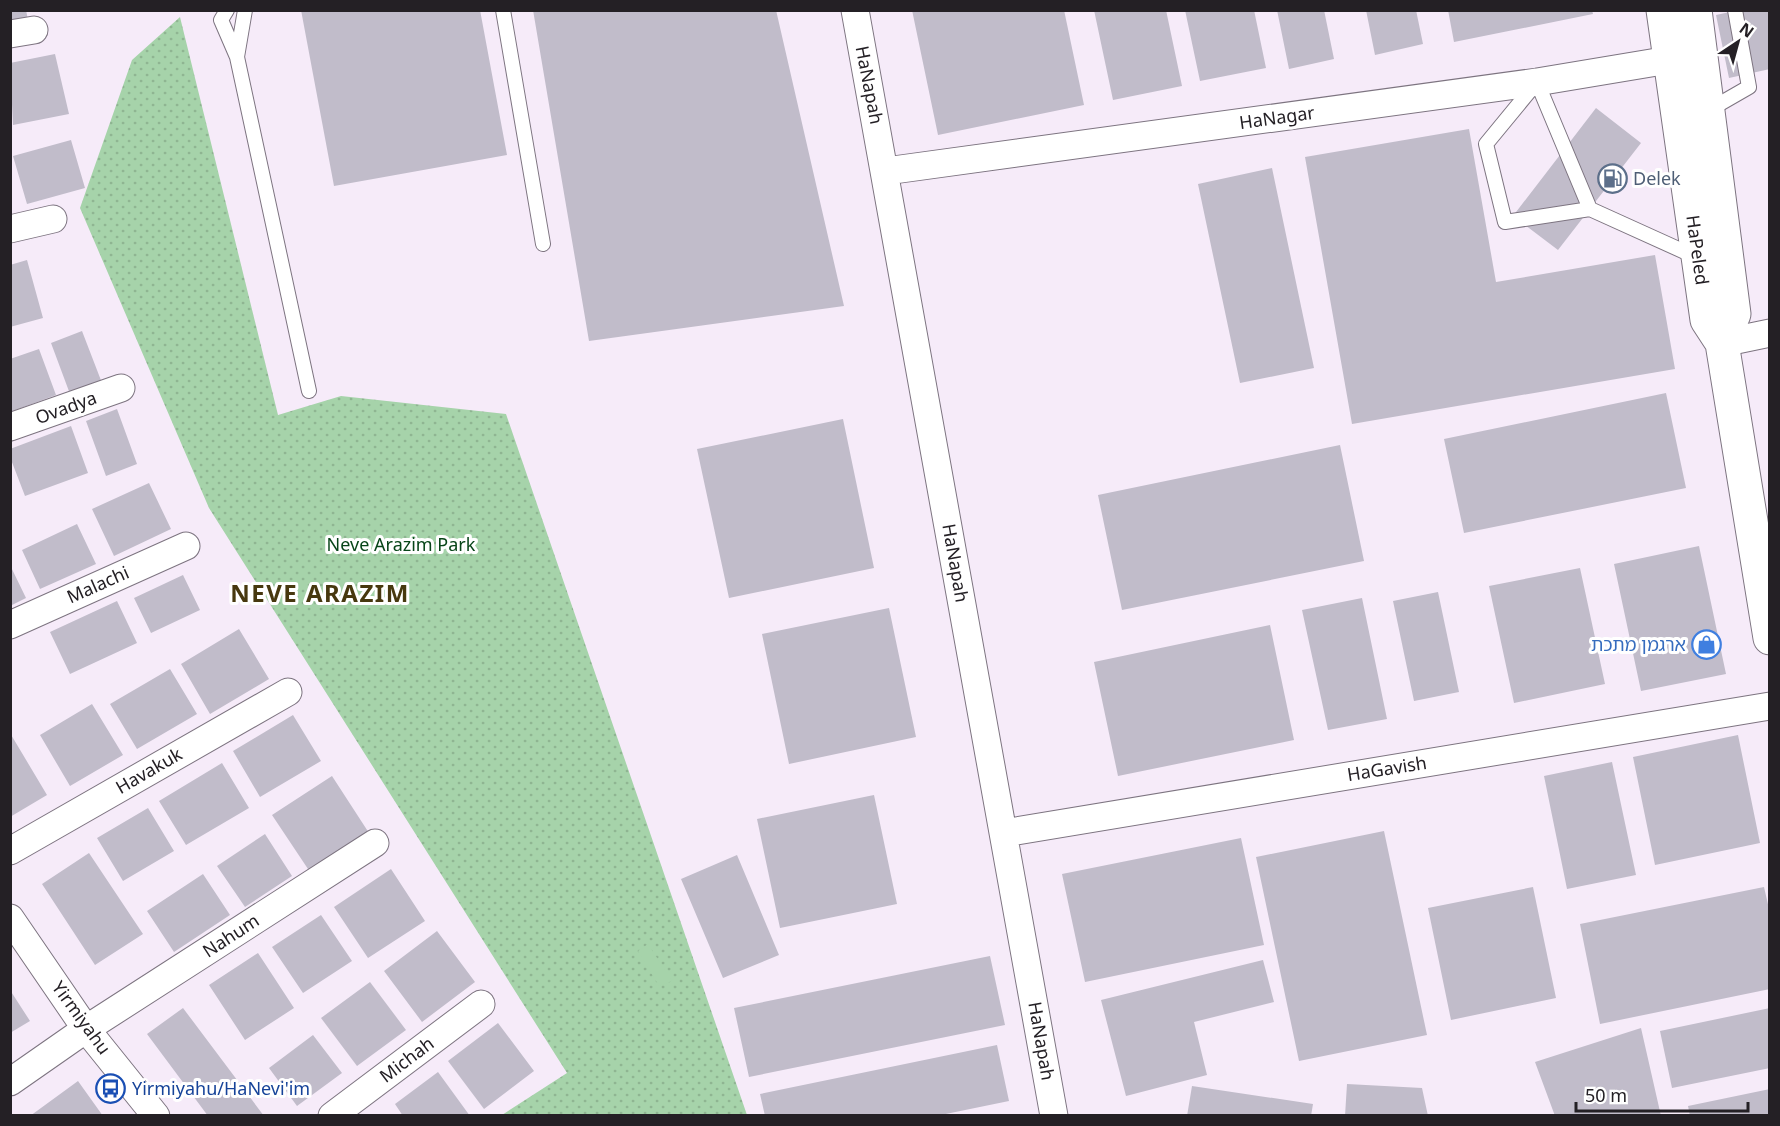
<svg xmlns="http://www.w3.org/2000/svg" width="1780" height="1126" font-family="'Noto Sans','Noto Sans Hebrew',sans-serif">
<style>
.park{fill:url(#park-dots)}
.pitch{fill:#a6d3aa}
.building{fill:#c1bcca}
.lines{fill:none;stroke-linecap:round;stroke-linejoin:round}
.lane-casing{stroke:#7d7480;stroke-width:16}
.street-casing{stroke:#7d7480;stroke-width:29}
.secondary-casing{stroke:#7d7480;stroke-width:35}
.lane{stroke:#fff;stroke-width:14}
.street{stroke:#fff;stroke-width:27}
.secondary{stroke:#fff;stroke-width:33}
.labels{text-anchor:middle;stroke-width:6;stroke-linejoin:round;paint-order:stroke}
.street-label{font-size:18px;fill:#242025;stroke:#fff}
.service-label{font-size:18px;fill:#4e5e75;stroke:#fff;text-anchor:start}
.park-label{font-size:18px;fill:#074518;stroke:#fff}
.shop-label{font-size:18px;fill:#366cbe;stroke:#fff;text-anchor:end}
.transit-label{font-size:18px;fill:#164399;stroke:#fff;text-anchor:start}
.district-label{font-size:24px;font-weight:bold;letter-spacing:1.5px;fill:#47380f;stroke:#fff}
</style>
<defs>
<pattern id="park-dots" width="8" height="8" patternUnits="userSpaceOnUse" patternTransform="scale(1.5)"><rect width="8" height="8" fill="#a6d3aa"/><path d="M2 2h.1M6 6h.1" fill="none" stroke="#8fb592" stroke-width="1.8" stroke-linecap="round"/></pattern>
</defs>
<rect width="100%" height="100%" fill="#f6ebf9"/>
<path class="park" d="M180,17L278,415L341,396L506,414L747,1115H502L567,1073L209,508L80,208L132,60Z"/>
<path class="pitch" d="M648,944L672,981L659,986L638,951Z"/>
<path class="building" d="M10,10H26L28,20L10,22Z
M301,10H480L507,155L334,186Z
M533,10H776L844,306L589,341Z
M912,10H1064L1084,105L938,135Z
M1094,10H1166L1182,86L1113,100Z
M1185,10H1254L1266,68L1200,81Z
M1277,10H1324L1334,59L1289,69Z
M1366,10H1416L1423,44L1375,55Z
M1448,10H1592L1593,14L1454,42Z
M1739,10H1770V69L1729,78L1716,15Z
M55,54L69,114L13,125L10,63Z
M1596,108L1641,143L1558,250L1513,216Z
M1469,129L1496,282L1655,255L1675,369L1352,424L1305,157Z
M71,140L85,188L27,204L13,156Z
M1272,168L1314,368L1240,383L1198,184Z
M27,260L43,318L10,327V265Z
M82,331L102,383L70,394L51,343Z
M39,349L56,395L10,412V359Z
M1666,393L1686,488L1464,533L1444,439Z
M117,409L137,464L106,476L86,421Z
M843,419L874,568L729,598L697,449Z
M71,426L88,473L25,496L10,457V449Z
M1340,445L1364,561L1122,610L1098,495Z
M149,483L171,529L114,556L92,509Z
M77,524L96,564L40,589L22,550Z
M1699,546L1726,674L1641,691L1614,564Z
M10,565L26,598L10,606Z
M1580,568L1605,684L1514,703L1489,586Z
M183,575L200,610L151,633L134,598Z
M1438,592L1459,692L1414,701L1393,601Z
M1362,598L1387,719L1328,730L1302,610Z
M117,601L137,643L70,674L50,632Z
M889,608L916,737L789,764L762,634Z
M1270,625L1294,740L1118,776L1094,662Z
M239,629L269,679L210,714L181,664Z
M170,669L197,714L137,749L110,704Z
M92,704L123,755L70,786L40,735Z
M293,715L321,761L260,797L233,751Z
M10,733L47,795L10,817Z
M1738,735L1760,843L1655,865L1633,757Z
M1612,762L1636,875L1567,889L1544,776Z
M222,763L249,808L186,845L159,801Z
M332,776L369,833L310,872L272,815Z
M874,795L897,904L780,928L757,819Z
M148,808L174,851L123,881L97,838Z
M1384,831L1427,1035L1299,1061L1256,857Z
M265,834L292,876L245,907L217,866Z
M1241,838L1264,945L1085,982L1062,874Z
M89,853L143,934L95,965L42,884Z
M737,855L779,955L723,978L681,879Z
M391,869L425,921L368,958L334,907Z
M203,874L230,915L174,952L147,911Z
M1533,887L1556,998L1451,1020L1428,908Z
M1764,887L1770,913V989L1600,1024L1580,924Z
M321,915L352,961L303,993L272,947Z
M437,931L475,982L422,1022L384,971Z
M258,953L294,1008L245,1040L209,985Z
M990,956L1005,1025L749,1077L734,1008Z
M1263,960L1274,1002L1194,1022L1207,1075L1126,1096L1101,1000Z
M370,982L406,1030L357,1066L321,1018Z
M10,990L30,1021L10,1033Z
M183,1008L264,1116H208L147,1034Z
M1770,1008V1068L1672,1088L1660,1031Z
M498,1023L534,1071L484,1109L448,1061Z
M1641,1028L1661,1116H1555L1535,1062Z
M313,1035L342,1073L297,1106L269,1068Z
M997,1045L1009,1101L936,1116H765L760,1094Z
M438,1072L470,1116H403L395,1104Z
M78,1081L103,1116H30Z
M1347,1084L1422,1088L1428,1116H1345Z
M1192,1086L1313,1104L1311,1116H1187Z
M1770,1089V1116H1690L1688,1106Z"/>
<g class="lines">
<defs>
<path id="lane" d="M227,10L221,20L237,57L309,391
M503,10L543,244
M237,57L245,10
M1709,110L1749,87L1735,10
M1590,209L1505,222L1486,144L1537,82L1590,209L1696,257"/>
<path id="street" d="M855,10L1054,1116
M10,34L34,30
M886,171L1537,82L1669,60
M10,229L53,219
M1722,343L1770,333
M10,427L121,388
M10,625L186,546
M1004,833L1770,706
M10,851L288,692
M10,918L86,1029L156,1116
M10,1082L86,1029L375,843
M332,1116L481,1004"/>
<path id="secondary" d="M1663,10L1707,320L1722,343L1770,638
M1695,10L1734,314L1722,343"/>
</defs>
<use href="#lane" class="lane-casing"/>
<use href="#street" class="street-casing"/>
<use href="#secondary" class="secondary-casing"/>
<use href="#lane" class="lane"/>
<use href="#street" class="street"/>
<use href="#secondary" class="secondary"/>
</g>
<defs>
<symbol id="fuel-ring" viewBox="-11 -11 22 22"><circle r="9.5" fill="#fff" stroke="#5c6f8a" stroke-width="1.5"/><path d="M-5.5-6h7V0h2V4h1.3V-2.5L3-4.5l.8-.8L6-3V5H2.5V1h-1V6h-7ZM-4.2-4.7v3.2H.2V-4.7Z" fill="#5c6f8a"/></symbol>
<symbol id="shop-ring" viewBox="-11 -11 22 22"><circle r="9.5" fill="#fff" stroke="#3f7fe0" stroke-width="1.5"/><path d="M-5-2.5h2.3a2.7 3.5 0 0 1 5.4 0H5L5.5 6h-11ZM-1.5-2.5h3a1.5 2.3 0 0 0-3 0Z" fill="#3f7fe0"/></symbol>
<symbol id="bus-ring" viewBox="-11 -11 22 22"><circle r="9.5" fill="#fff" stroke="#1a4fb4" stroke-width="1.5"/><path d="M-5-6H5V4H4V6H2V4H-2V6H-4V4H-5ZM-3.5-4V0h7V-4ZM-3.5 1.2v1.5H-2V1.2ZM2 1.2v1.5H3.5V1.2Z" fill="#1a4fb4"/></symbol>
</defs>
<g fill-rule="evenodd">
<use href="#fuel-ring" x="1596" y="162" width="33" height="33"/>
<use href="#shop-ring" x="1690" y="628" width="33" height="33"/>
<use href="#bus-ring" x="94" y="1072" width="33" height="33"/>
</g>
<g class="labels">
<g class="street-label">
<text transform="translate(869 85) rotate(79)" y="6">HaNapah</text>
<text transform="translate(1277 118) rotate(-8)" y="6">HaNagar</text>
<text transform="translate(1697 250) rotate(82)" y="6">HaPeled</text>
<text transform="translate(66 408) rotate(-20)" y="6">Ovadya</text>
<text transform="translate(955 563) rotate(80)" y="6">HaNapah</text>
<text transform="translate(98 585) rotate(-24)" y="6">Malachi</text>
<text transform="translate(1387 769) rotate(-9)" y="6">HaGavish</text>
<text transform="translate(149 771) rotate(-30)" y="6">Havakuk</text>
<text transform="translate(231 936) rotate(-33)" y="6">Nahum</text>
<text transform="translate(81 1018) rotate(54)" y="6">Yirmiyahu</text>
<text transform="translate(1041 1041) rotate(80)" y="6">HaNapah</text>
<text transform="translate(407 1060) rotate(-37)" y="6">Michah</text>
</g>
<g class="service-label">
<text x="1633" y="185">Delek</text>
</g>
<g class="park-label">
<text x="401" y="551">Neve Arazim Park</text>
</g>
<g class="shop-label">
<text x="1686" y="651">ארגמן מתכת</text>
</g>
<g class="transit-label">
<text x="132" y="1095">Yirmiyahu/HaNevi'im</text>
</g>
<g class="district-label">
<text x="320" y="602">NEVE ARAZIM</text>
</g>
</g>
<rect width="1780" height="1126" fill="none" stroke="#242025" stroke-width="24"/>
<g transform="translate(1738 42) rotate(36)" stroke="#ffffff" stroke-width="4.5" paint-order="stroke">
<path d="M0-4.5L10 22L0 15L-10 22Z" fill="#242025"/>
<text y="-9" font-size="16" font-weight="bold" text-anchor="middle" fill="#242025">N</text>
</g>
<path d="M1576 1102v9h172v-9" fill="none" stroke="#242025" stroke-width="3"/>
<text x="1585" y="1102" font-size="18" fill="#242025" stroke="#ffffff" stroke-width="4.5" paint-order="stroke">50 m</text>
</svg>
